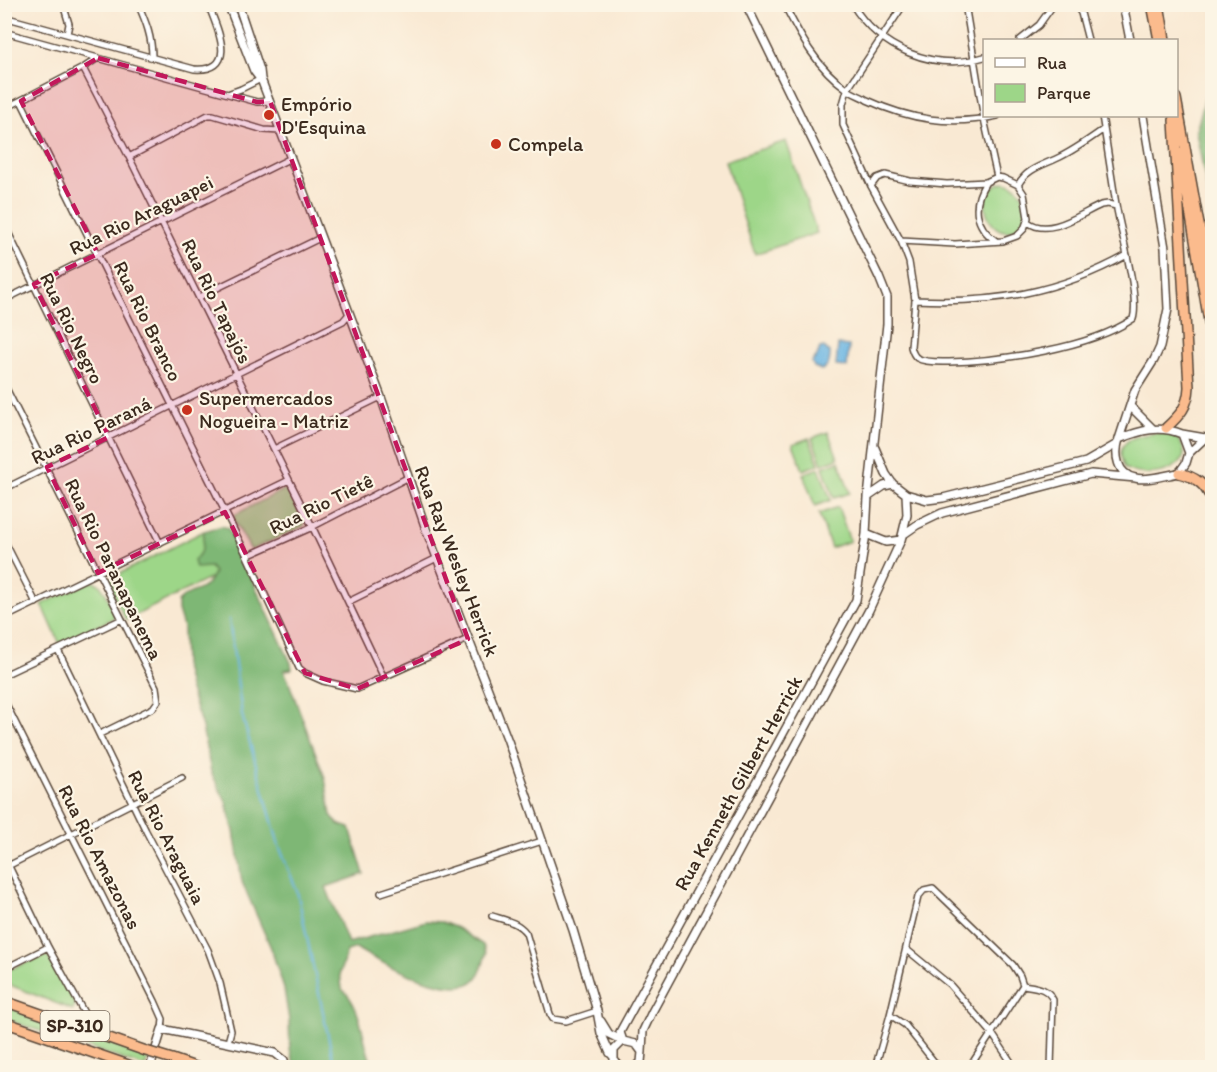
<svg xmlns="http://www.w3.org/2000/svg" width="1217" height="1072" font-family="Itim,sans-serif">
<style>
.green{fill:#9dd688;stroke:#6c8053;stroke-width:1.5}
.forest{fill:#7eb774;stroke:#5c7049;stroke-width:1.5}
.water{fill:#6ab5e3;stroke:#527080;stroke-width:1.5}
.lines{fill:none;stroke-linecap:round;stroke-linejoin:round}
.stream{stroke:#6ab5e3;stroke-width:2}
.river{stroke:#6ab5e3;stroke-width:12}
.minor-casing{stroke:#584739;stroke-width:8}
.tertiary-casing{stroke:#584739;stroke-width:10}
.motorway-casing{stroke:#584739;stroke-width:12}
.minor{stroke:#fff;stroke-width:5}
.tertiary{stroke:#fff;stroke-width:7}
.motorway{stroke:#fbbb8d;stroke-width:9}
.motorway-bridge-casing{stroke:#584739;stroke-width:12;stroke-linecap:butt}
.motorway-bridge{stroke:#fbbb8d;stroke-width:9}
.marked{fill:#c2185b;fill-opacity:0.2;stroke:#c2185b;stroke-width:4.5;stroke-dasharray:12 8;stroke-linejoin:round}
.poi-dot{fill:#c8321e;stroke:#fcf5e5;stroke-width:2}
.labels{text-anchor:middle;stroke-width:4.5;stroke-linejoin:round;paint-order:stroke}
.shield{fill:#fcf5e5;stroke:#75675a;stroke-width:1.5}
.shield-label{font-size:18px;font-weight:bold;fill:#3b2a1e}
.poi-label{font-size:20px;fill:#3b2a1e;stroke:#fcf5e5;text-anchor:start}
.street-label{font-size:20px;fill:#3b2a1e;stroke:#fcf5e5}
</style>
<rect width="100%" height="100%" fill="#fcf5e5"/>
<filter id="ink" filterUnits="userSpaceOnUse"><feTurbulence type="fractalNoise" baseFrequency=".0167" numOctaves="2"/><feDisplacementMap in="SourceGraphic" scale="12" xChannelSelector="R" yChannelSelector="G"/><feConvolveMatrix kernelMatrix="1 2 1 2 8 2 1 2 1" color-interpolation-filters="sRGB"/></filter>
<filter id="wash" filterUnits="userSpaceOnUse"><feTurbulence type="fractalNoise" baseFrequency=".008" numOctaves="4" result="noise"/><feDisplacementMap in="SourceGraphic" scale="24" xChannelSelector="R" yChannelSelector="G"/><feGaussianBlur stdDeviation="1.35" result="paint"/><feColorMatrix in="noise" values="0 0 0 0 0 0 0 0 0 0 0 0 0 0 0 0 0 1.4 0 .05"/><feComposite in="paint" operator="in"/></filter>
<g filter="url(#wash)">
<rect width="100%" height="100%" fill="#f9e9d3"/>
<path class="green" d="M786,141L817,233L755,254L725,161Z
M1004,182C1029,185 1036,227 1010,231C985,235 973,188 1004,182Z
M828,432L838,458L822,464L812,438Z
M1167,432C1180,437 1192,454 1177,465C1164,475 1138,477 1125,468C1109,436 1144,434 1167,432Z
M809,438L819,464L803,470L793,444Z
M839,461L850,493L834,498L823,467Z
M819,468L831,500L815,506L803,474Z
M285,489L289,491L304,522V526L251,550L233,519L234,515Z
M838,507L850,541L831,548L819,514Z
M204,531L225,571L126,620L109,586L111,578Z
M89,582C94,582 95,581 99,584C105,589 115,611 114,618L60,644L42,604Z
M47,955L74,1000L75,1006L73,1010L5,983V971Z
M5,1006L149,1056L145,1067L5,1019Z"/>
<path class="forest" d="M1212,71V214L1196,132Z
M222,526L228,528L291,663L292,669L284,670L325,778L331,815L338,824L350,828L364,874L326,887L348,943L426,921L442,922L457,928L483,945L486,953C484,961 482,972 476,979C456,1002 376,961 356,948L347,951L340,972L342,989C363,1007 362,1043 373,1067H295L290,1050L289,1020L284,989L271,948L242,882L234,831L226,802L211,772L202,727L189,687L184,666L183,627L178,611V602C192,586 205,596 214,572L210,567L196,568L194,561L202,550L204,531Z"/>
<path class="water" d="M838,345L849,346L847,367L836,366Z
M824,347L830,353C830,361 829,368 821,370L814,367L812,362L817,356L820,348Z"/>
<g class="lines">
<path class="stream" d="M229,619L242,715L279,846L297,891L335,1068"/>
<path class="river" d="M1206,1068L1212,1061"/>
</g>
</g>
<g filter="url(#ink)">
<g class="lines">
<defs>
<path id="minor" d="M63,4L69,24L67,34
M138,4C146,22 152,37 152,57
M784,4C800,36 817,68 847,89C853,94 861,96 867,100C910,120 951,126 997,116
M852,4C879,49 934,72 984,57
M904,4L847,90L843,104V125L871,186L901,241L909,262L915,300L911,347C912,351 913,355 917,358C926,363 940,362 949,362C1001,361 1090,348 1133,319C1140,297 1120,230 1116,204C1111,174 1107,145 1102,116
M965,4L984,119L997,177
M1075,4L1081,13L1088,40
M4,17L194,69C240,72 217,28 208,4
M4,32L257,102L270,101
M1020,40L1039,25L1054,4
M83,68L129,157L312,526L384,678
M230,93L241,89L261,79
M21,101L247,556L299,668L305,673L323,681L357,689L468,639
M4,109L83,68L98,58
M129,157L208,115H213L264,130L280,131
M986,182C972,204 974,226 996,241
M1018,185C1027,168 1044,165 1060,157C1076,149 1090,139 1104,129
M871,186L877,178L885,175L910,181L947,184L986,182L997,177L1003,178L1018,185L1024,194L1028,218L1024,229L1017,236L1003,241L955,244L901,241
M1028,222C1049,238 1080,214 1101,205L1108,204L1116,206
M4,224L160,543
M199,297L320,238
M4,300L291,158
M915,300C992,304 1059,293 1127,255
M4,384L156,687L158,701L153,708L100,734
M274,449L381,397
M4,489L343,321L349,314
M4,540L36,603
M247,556L308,529L407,478
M348,602L437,558
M4,618L289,480
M58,650L146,831L208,950L220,983L231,1031L228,1042
M4,675L122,619
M4,700L155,1001L163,1019L162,1029
M4,856L48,947L95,1033
M4,868L182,778
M381,893L542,841
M492,916C505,920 518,922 526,933L550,1014L553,1019L566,1021L597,1011
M906,949L950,985L991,1032L1015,1068
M4,969L48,947
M890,1015L905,1025L939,1068
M875,1068L890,1015L918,897L924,890L933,888L1013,965L1020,976L1023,985C1035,987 1047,987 1053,1000L1051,1068
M969,1068L1023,985"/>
<path id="tertiary" d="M228,4L254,71L260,79
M238,4L260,70L261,79L381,397L427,532L508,741L573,930L597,1011L601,1033L610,1053L613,1056
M746,4L879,277L887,297V324L868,497
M1123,4L1130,40
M1131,407L1153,429
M1182,434L1205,438L1212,437
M1119,439L1135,390L1154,360L1160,347L1168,309L1165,248L1143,116
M875,448L886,474L893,484
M1189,453L1182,434C1159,425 1141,430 1119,439C1114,455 1117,474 1135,478C1148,481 1166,475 1179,473L1186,463L1189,453L1205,438
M893,484L906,494L907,515L901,540L886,542L866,534L868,497L884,486Z
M906,494L927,500L943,498L1086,462L1117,444
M904,534L917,525L942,513L1091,474L1136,478
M601,1021L609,1034L623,1041
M623,1041L620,1032L856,600L866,534
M642,1052L643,1031L652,1012L869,610L901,540
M150,1068L162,1029L275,1053L284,1060L286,1068
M621,1068L614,1060V1050L623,1041L636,1044L642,1052L641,1062L635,1068"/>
<path id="motorway" d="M1152,4L1159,40
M1159,4L1165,40
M1176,98L1212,296
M1180,153L1212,339
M1206,233L1212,250
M1166,428C1180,415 1188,407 1189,387L1174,120
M1179,473C1196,477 1205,484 1212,500
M4,1001L146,1051
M4,1022L137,1068
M172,1059L198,1068"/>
</defs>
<use href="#minor" class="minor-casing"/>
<use href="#tertiary" class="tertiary-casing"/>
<use href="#motorway" class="motorway-casing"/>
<use href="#minor" class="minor"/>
<use href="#tertiary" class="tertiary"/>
<use href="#motorway" class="motorway"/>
<defs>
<path id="motorway-bridge" d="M146,1051L172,1059"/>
</defs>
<use href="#motorway-bridge" class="motorway-bridge-casing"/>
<use href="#motorway-bridge" class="motorway-bridge"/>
</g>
</g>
<path class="marked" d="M98,58L257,102L270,101L468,639L357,689L305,673L225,512L98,573L47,467L109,437L34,284L98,254L21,101Z"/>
<g class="poi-dot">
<circle cx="269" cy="115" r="6"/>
<circle cx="496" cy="144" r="6"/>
<circle cx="187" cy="410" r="6"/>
</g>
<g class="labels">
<rect class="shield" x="40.5" y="1011" width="69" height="30" rx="4.5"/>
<g class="shield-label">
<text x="75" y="1032">SP-310</text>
</g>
<g class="poi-label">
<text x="281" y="111">Empório<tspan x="281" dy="23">D'Esquina</tspan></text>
<text x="508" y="151">Compela</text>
<text x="199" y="405">Supermercados<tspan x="199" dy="23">Nogueira - Matriz</tspan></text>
</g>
<g class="street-label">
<text transform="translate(141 215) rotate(-26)" y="7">Rua Rio Araguapei</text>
<text transform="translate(217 301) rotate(64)" y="7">Rua Rio Tapajós</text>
<text transform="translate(148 321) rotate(64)" y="7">Rua Rio Branco</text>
<text transform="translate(72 328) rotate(64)" y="7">Rua Rio Negro</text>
<text transform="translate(91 430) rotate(-26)" y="7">Rua Rio Paraná</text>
<text transform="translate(321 504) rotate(-26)" y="7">Rua Rio Tietê</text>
<text transform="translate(457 561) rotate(69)" y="7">Rua Ray Wesley Herrick</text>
<text transform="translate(114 569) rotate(64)" y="7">Rua Rio Paranapanema</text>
<text transform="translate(738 783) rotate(-61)" y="7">Rua Kenneth Gilbert Herrick</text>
<text transform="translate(167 837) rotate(63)" y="7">Rua Rio Araguaia</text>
<text transform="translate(100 857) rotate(63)" y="7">Rua Rio Amazonas</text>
</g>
</g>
<rect width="1217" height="1072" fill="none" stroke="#fcf5e5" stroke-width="24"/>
<rect x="983" y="39" width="195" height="78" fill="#fcf5e5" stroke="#afa495" stroke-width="1.5"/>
<rect x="995" y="58" width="30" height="9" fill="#ffffff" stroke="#afa495" stroke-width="1.5"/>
<text x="1037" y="69" font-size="18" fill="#3b2a1e">Rua</text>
<rect x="995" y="84" width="30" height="18" fill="#9dd688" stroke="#afa495" stroke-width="1.5"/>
<text x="1037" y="99" font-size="18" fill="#3b2a1e">Parque</text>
</svg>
